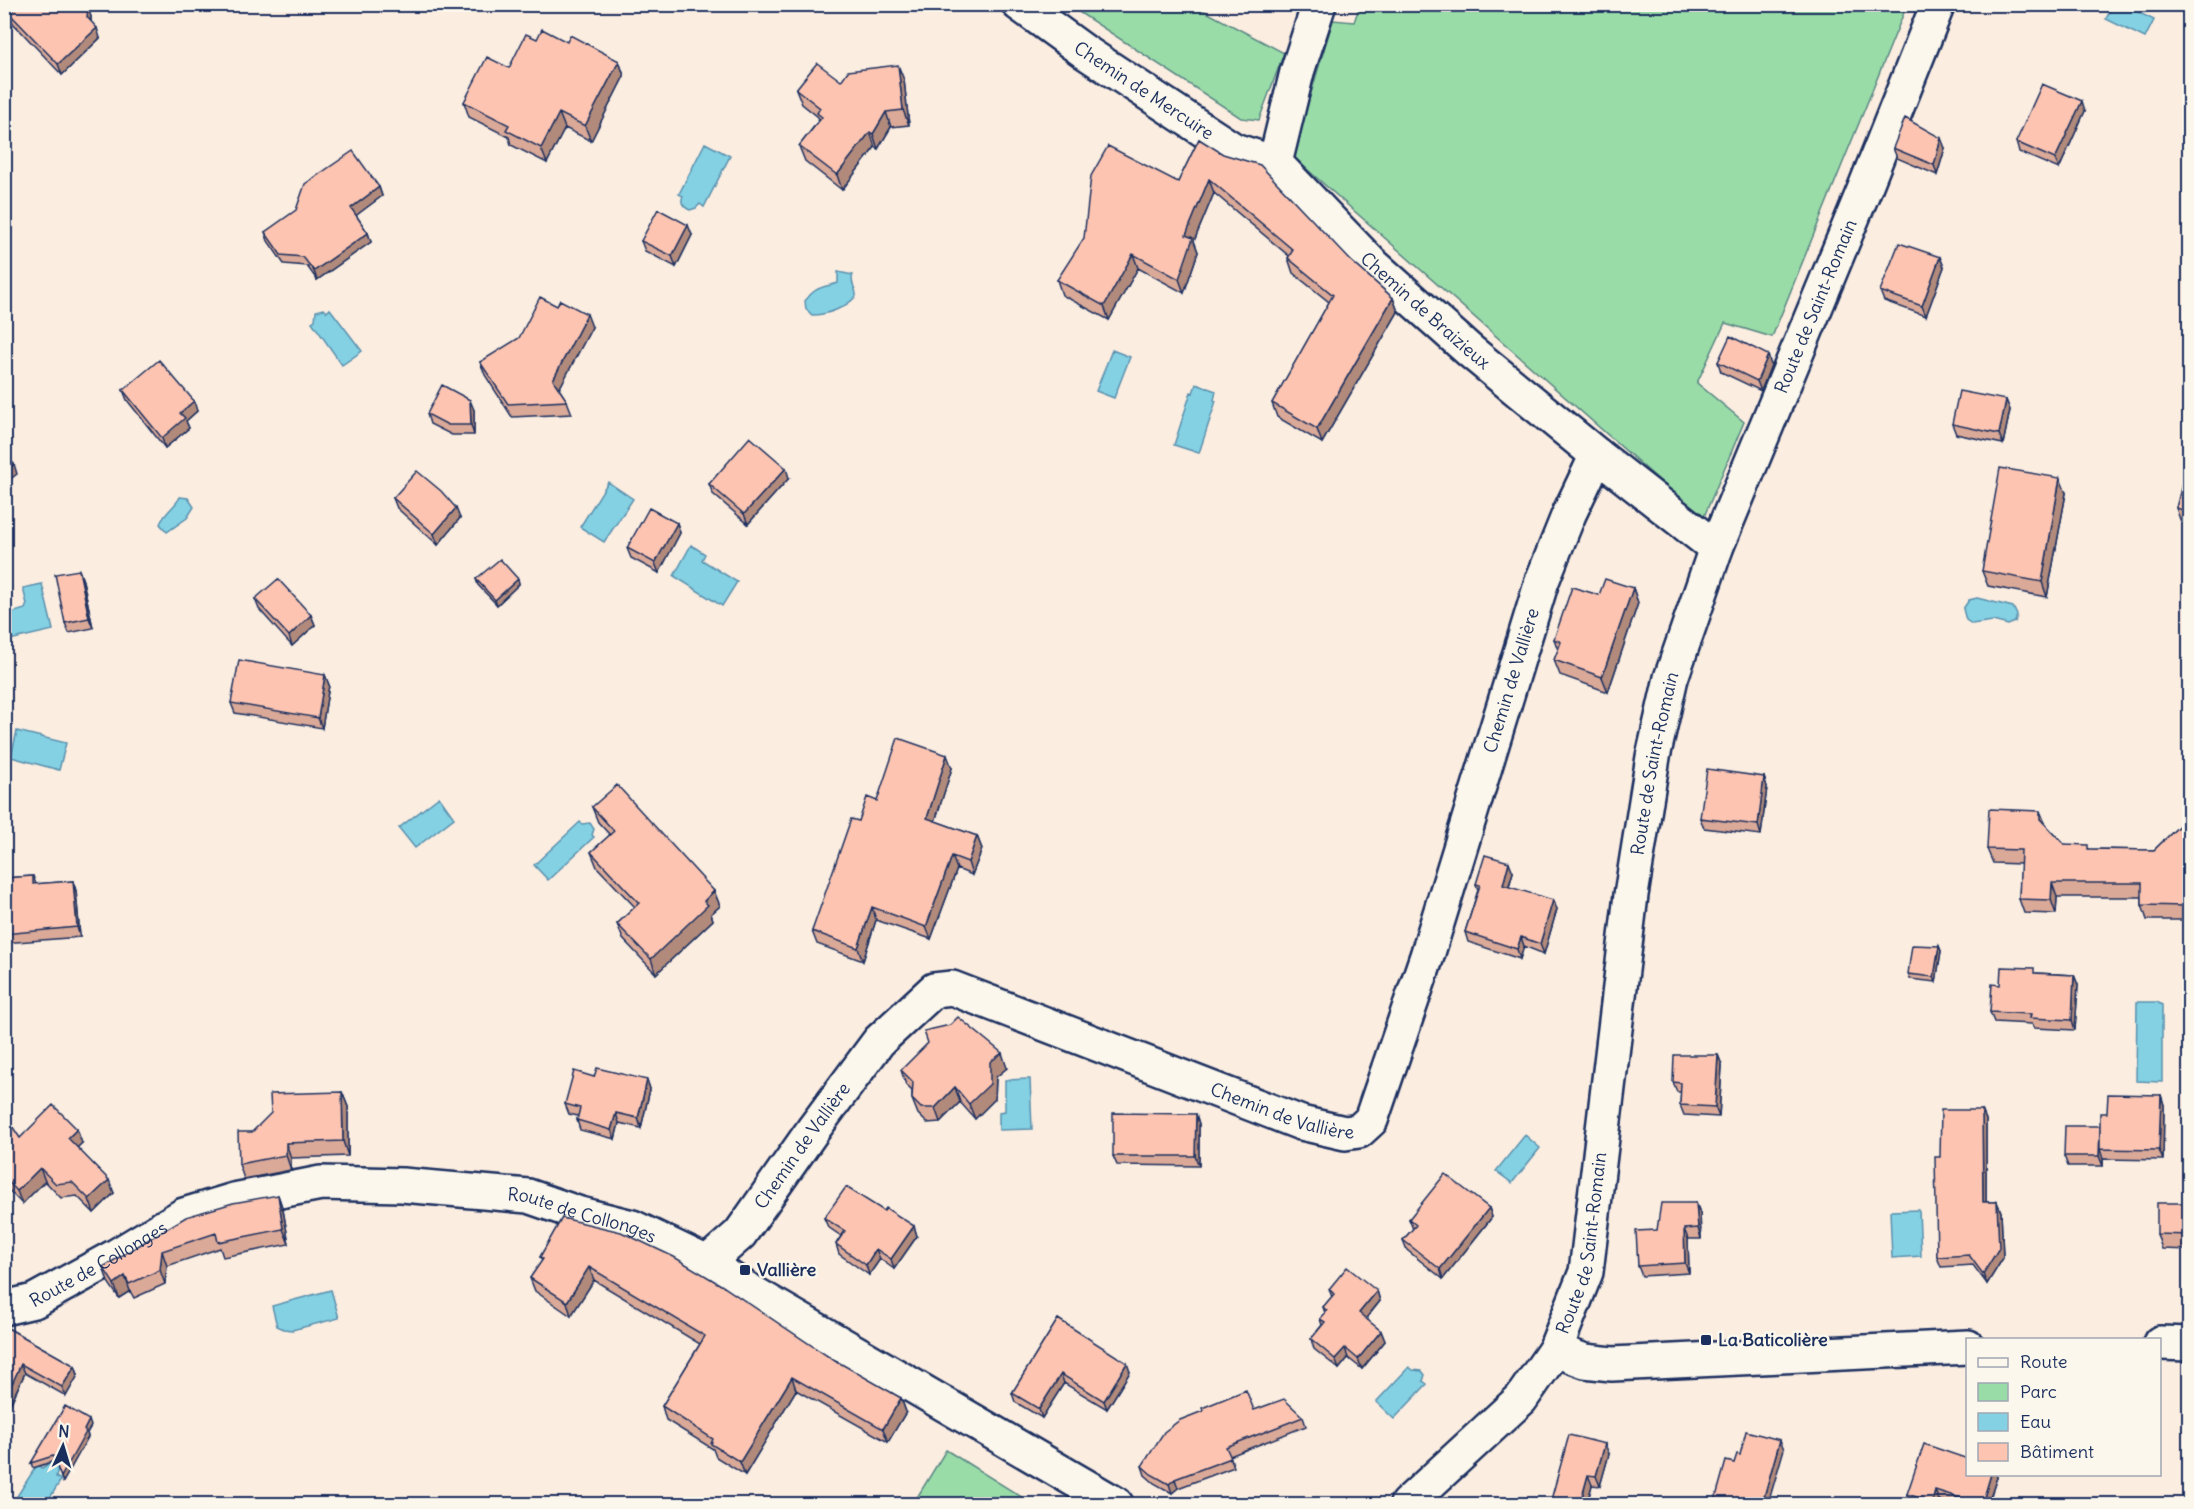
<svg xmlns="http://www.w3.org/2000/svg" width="2194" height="1509" font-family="Delius,sans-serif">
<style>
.green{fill:#99dca8;stroke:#5a8683;stroke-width:1.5}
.water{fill:#84d1e3;stroke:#5a90ae;stroke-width:1.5}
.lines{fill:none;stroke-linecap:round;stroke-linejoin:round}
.minor-casing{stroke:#1b2f5e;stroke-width:38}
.major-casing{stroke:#1b2f5e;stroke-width:38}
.minor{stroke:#fbf7ec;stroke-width:33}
.major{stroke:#fbf7ec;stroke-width:33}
.wall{fill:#daa998;stroke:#1b2f5e;stroke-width:1.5}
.shaded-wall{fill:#b18a7c;stroke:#1b2f5e;stroke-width:1.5}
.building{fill:#fdc5b1;stroke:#1b2f5e;stroke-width:1.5}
.poi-dot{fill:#1b2f5e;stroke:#fbf7ec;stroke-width:2}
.labels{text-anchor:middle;stroke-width:5;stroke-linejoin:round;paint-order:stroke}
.street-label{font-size:18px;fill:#1b2f5e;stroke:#fbf7ec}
.poi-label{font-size:18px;font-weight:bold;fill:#1b2f5e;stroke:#fbf7ec;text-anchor:start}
</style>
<rect width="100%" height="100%" fill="#fbede0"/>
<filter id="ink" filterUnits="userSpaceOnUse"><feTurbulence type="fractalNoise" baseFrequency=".0167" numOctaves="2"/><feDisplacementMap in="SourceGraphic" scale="12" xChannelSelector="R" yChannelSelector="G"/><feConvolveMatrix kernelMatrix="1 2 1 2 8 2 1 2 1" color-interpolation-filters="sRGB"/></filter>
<g filter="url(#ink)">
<path class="green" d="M1068,5H1193L1284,53L1259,120L1241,118Z
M1360,5H1907L1772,337L1725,323L1697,383L1744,422L1703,519L1292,156L1333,20L1354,22Z
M946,1450L1033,1504H913Z"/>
<path class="water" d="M2122,4L2154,20L2145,38L2106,19L2113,5Z
M705,143L730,156L704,207L700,204L696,208L690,210C683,207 680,202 683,196L679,194Z
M838,272L853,275C849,283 857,288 856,296C846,308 827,315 812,315L806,309L805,301C816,286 822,288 838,283Z
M324,309L327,312L330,309L362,351L342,365L312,322L315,320L316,311Z
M1112,350L1130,357L1114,398L1096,391Z
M1196,384L1216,391L1214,400L1216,401L1199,453L1174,445L1191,392L1193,393Z
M608,482L633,499L604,542L580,527Z
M180,497L188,498L194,507L187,518L167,532L160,524C164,513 177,505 180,497Z
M691,545L705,554L702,560L737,582L722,606L674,576Z
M42,584L53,630L5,641V615L25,609L27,604L23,588Z
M1977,598L2013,607L2017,615L2015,622L2008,625L1993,621L1972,624L1966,620L1963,609L1969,600Z
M17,731L66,743L59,770L11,757Z
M439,797L454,818L415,848L399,828Z
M580,822L582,824L590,823L594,829L592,835L594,837L548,880L534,865Z
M2137,1002H2157L2162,1005V1082L2136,1081Z
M1030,1079L1032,1129L999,1130V1112L1005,1111V1080Z
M1525,1135L1540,1148L1512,1183L1496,1171Z
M1919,1210L1921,1256L1892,1258L1890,1211Z
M331,1290L339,1318L292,1330L284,1329L277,1326L272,1306Z
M1409,1367L1413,1370L1422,1371L1425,1375L1423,1381L1427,1384L1394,1419L1376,1402Z
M50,1463L58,1468L56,1477L61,1480L46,1504H12L37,1465L42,1468Z"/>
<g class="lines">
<defs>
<g id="minor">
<path id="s1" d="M1019,4L1085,52L1234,150L1275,163"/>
<path id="s2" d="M1319,4L1297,72L1275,163L1370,262L1470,351L1597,455L1716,548"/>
<path id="s3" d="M707,1263L740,1234L815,1127L879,1041L934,990L952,988L1301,1123L1345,1133L1359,1131L1371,1120L1427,956L1542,581L1569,514L1597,455"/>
<path id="s4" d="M4,1308L34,1301L116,1256L184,1215L234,1200L321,1183L402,1185L528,1196L580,1214L632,1227L707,1263L738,1284L1116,1504"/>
<path d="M2160,1343L2190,1344"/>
<path d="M1555,1350L1585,1361L1612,1364L1968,1347"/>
</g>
<g id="major">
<path id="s5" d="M1407,1504L1521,1399L1555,1350L1586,1272L1631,895L1653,757L1671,678L1716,548L1864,190L1938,4"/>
</g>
</defs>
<use href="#minor" class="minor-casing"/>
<use href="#major" class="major-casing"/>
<use href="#minor" class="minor"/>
<use href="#major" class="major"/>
</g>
<path class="wall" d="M88,7L91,17V22L100,38L62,75L13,23L9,13Z
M537,39L567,42L619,61L624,76L591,141L565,128L547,163L511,145L509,137L469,117L464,102L509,68Z
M904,80L909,125L891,127L878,149L875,147L842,190L805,161L799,146L819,120L818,117L802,104L796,89L841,81Z
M2085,111L2059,169L2019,152L2016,142Z
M1199,139L1351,261L1393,298L1398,312L1322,443L1277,417L1272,403L1329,302L1293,273L1288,258L1289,256L1214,193L1194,241L1198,252L1184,293L1138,268L1109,320L1062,295L1057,280L1178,182Z
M1893,148H1945L1937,175L1897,158Z
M379,187L382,196L356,215L368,233L371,242L317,280L307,266L284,264L268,241L265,232Z
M692,235L676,267L645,251L641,241Z
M1940,257L1944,267L1926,316L1884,301L1880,291Z
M592,327L559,389L567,401L572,414L512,417L485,375L480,362Z
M1718,362L1771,365L1761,391L1721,372Z
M123,390L197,411L186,421L189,428L165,448L127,400Z
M2006,400L2010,410L2003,444L1956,434L1952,424Z
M474,410V435H452L430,424L427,414Z
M2190,469V524L2181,522L2176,508Z
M789,478L748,524L713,494L709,484Z
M2066,493L2047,597L1988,586L1982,571Z
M393,498L460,518L438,545L397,508Z
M677,523L680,533L659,573L631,558L627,548Z
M79,570L83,581L93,628L69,633L65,623Z
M476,579H518L519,584L497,605L478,585Z
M1633,588L1638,603L1608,692L1560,675L1554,660L1558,650L1554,639L1599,595Z
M255,599L311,615L315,625L292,646L259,609Z
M325,675L329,685L322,728L235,713L231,703Z
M952,768L935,821L977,836L982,849L972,875L957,869L931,939L876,920L863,961L817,944L812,931L859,821L877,801Z
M1764,777L1767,787L1761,835L1704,828L1700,818Z
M592,807L714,891L720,906L711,914L713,920L656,974L623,939L617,924L635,907L597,867L591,852L610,835L598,822Z
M2190,810V920H2147L2142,905V897H2057L2056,914L2024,913L2019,899L2021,864L1993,863L1987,849L2046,825L2064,844L2090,849L2154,850L2185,820L2183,816Z
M1513,872L1509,887L1557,909L1544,954L1524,946L1520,959L1468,942L1465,932L1478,890L1476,884Z
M33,876L36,884L73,881L76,891L80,937L4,943V878Z
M1939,946L1941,951L1936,982L1910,979L1908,974Z
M2036,973L2074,975L2078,985L2075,1030L2034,1028L2032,1024L1994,1022L1990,1012L2000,985Z
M1718,1055L1722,1065L1719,1117L1684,1115L1680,1105L1681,1092H1677L1673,1082Z
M1007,1068L996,1077L995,1099L975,1119L960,1102L940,1122L927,1123L918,1114L912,1099V1091L906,1085L901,1070Z
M594,1077L647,1080L650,1089L641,1128L619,1123L615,1139L580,1130L577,1120L578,1116L569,1114L565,1104Z
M342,1092L348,1107V1156L291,1158V1170L244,1179L239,1164L252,1132Z
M2161,1095L2164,1105L2163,1160L2103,1159V1166H2068L2064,1156L2100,1126L2107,1113Z
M1982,1110L1986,1120V1202H1997L2001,1212L2003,1258L1987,1284L1973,1265L1941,1267L1937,1257L1940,1157Z
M1196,1114L1199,1124V1166L1117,1165L1113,1156Z
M4,1125L20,1138L82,1143L77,1147L114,1193L94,1213L77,1196L61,1198L45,1181L22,1204L4,1185Z
M278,1195L283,1210L289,1244L223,1257L220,1248L167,1266L165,1284L134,1298L130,1291L119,1298L108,1282L103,1267Z
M1696,1203L1700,1213L1701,1239H1688L1689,1273L1642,1276L1638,1266L1657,1230Z
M2190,1203V1250L2162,1249L2157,1234Z
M1489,1208L1492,1217L1443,1279L1407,1250L1403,1240L1413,1229L1409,1219Z
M884,1211L914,1226L917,1236L894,1269L880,1259L869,1275L839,1254L836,1244L841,1236L828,1227L824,1218Z
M562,1218L838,1363L901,1398L906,1412L888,1442L796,1390L745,1475L716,1457L713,1449L666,1420L662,1406L700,1344L594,1280L571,1316L535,1291L530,1278L542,1261L540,1257Z
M1329,1289L1377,1291L1380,1301L1366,1319L1381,1331L1385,1341L1362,1369L1348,1358L1339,1369L1314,1349L1311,1339L1322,1325L1320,1319L1325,1313L1323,1307L1332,1297Z
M1058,1319L1130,1372L1107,1409L1064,1383L1042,1418L1015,1402L1012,1393Z
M4,1326L75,1366L78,1375L66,1396L25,1373L5,1416Z
M1254,1410L1303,1417L1306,1426L1230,1456L1234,1467L1178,1488L1172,1493L1154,1483L1145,1475L1142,1466Z
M91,1426L87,1433L88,1437L63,1482L55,1461L33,1468L31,1463Z
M1609,1454L1600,1486L1592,1485L1587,1504H1553L1551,1500Z
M1997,1477L1988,1504H1951L1939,1500L1938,1504H1911L1907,1494Z"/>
<path class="shaded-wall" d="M88,7L91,17L90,27L87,17Z
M97,28L100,38L62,75L58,64Z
M619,61L624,76L591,141L585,126Z
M898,65L904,80L909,125L903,110Z
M2082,101L2085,111L2059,169L2055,159Z
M886,112L891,127L878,149L873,134Z
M559,113L565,128L547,163L541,148Z
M870,132L875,147L842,190L837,175Z
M1941,138L1945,148L1937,175L1934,165Z
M1209,179L1214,193L1194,241L1198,252L1184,293L1179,279L1186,235Z
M379,187L382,196L354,217L351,208Z
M688,225L692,235L676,267L672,256Z
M368,233L371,242L317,280L314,271Z
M1133,254L1138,268L1109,320L1104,306Z
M1940,257L1944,267L1926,316L1922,306Z
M1393,298L1398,312L1322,443L1317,429Z
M587,314L592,327L557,393L553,380Z
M1768,355L1771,365L1761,391L1757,381Z
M470,400L474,410V435L471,425Z
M2006,400L2010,410L2003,444L1999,434Z
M194,401L197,411L186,421L189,428L165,448L162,438L180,413Z
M14,464L17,474L4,484V471Z
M786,468L789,478L748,524L744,514Z
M2060,478L2066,493L2047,597L2042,582Z
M456,508L460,518L438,545L434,534Z
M677,523L680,533L659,573L655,563Z
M79,570L83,581L93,628L89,618Z
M518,579L519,584L497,605L495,600Z
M1633,588L1638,603L1608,692L1602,677Z
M311,615L315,625L292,646L289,636Z
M325,675L329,685L322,728L318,718Z
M947,755L952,768L932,831L927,818Z
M1764,777L1767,787L1761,835L1758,825Z
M2040,811L2046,825L2040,819Z
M977,836L982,849L972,875L968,862Z
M952,856L957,869L931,939L926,927Z
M1509,862L1513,872L1506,895L1503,885Z
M2190,878V918L2185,906L2186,881Z
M73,881L76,891L80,937L77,927Z
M2052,883L2057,897L2056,914L2051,900Z
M714,891L720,906L711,914L713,920L656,974L651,959L704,901Z
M1553,900L1557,909L1544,954L1540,944Z
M872,907L876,920L863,961L858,948Z
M1521,937L1524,946L1520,959L1517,949Z
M1939,946L1941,951L1936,982L1934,977Z
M2074,975L2078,985L2075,1030L2072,1020Z
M1002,1053L1007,1068L996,1077L995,1099L975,1119L969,1104L990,1062Z
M1718,1055L1722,1065L1719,1117L1715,1107Z
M647,1080L650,1089L641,1128L638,1118Z
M955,1087L960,1102L940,1122L935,1108Z
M342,1092L348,1107V1156L343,1141Z
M2161,1095L2164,1105L2163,1160L2159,1150Z
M1982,1110L1986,1120V1212L1983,1202Z
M616,1113L619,1123L615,1139L611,1130Z
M1196,1114L1199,1124V1166L1195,1156Z
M2100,1126V1149L2103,1159V1166L2099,1156Z
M77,1129L82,1143L73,1152L68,1138Z
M286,1143L291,1158V1170L286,1155Z
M40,1168L45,1181L22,1204L17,1191Z
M109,1180L114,1193L94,1213L89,1199Z
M278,1195L283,1210L289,1244L283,1229Z
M1997,1202L2001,1212L2003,1258L1987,1284L1983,1274Z
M1696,1203L1700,1213L1701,1239L1698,1228Z
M1489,1208L1492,1217L1443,1279L1440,1269Z
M914,1226L917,1236L894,1269L891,1259Z
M1684,1229L1688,1239L1689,1273L1685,1263Z
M876,1249L880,1259L869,1275L866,1265Z
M162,1251L167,1266L165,1284L160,1270Z
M589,1267L594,1280L571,1316L567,1302Z
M125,1276L130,1291L119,1298L114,1284Z
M1377,1291L1380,1301L1362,1323L1359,1313Z
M1381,1331L1385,1341L1362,1369L1358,1359Z
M1345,1348L1348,1358L1339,1369L1335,1359Z
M1127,1363L1130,1372L1107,1409L1104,1401Z
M21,1364L25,1373L4,1416V1401Z
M75,1366L78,1375L66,1396L62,1387Z
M1061,1374L1064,1383L1042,1418L1039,1409Z
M792,1377L796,1390L745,1475L740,1462Z
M901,1398L906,1412L888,1442L883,1429Z
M89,1420L91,1426L87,1433L88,1437L63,1482L61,1477Z
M1780,1440L1784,1449L1768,1504H1762Z
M1605,1444L1609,1454L1600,1486L1596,1476Z
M1991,1474H1996L1997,1477L1988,1504H1982Z
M1588,1475L1592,1485L1587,1504H1580Z
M1175,1479L1178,1488L1172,1493L1169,1484Z
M1935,1490L1939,1500L1938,1504H1933L1932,1502Z"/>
<path class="building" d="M20,4H85L88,7L87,17L97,28L58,64L9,13Z
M542,29L567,42L570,35L619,61L585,126L559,113L541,148L506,130L509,125L464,102L487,57L509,68L526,34L537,39Z
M817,63L841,81L848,71L898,65L903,110L886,112L873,134L870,132L837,175L799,146L822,117L817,113L820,108L796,89Z
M2042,84L2082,101L2055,159L2016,142Z
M1905,118L1941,138L1934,165L1893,148Z
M1199,139L1223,154L1260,165L1351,261L1393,298L1317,429L1272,403L1333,295L1288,258L1293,250L1209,179L1186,235L1193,238L1179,279L1133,254L1104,306L1057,280L1084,238L1091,176L1108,146L1178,182Z
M353,151L379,187L351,208L368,233L314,271L303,257L281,255L265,232L296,210L305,184Z
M658,209L688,225L672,256L641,241Z
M1899,243L1940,257L1922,306L1880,291Z
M540,297L557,306L560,300L587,314L553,380L567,401L508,404L480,362L519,338Z
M1730,336L1768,355L1757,381L1718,362Z
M159,360L194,401L180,413L185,418L162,438L123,390Z
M442,385L470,400L471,425H448L427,414Z
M1959,391L2006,400L1999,434L1952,424Z
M750,437L786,468L744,514L709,484Z
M4,453L14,464L4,471Z
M2000,468L2060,478L2042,582L1982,571Z
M2186,468L2190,469V512L2176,508Z
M417,471L441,491L456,508L434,534L393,498Z
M649,508L677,523L655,563L627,548Z
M2190,554V566L2187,565Z
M500,559L518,579L495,600L476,579Z
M79,570L89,618L65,623L55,574Z
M278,579L311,615L289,636L255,599Z
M1605,579L1633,588L1602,677L1554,660L1561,642L1554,639L1572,587L1599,595Z
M239,660L325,675L318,718L231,703Z
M898,738L947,755L927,818L977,836L968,862L952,856L926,927L872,907L858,948L812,931L851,819L859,821L867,797L877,801Z
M1707,769L1764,777L1758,825L1700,818Z
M617,785L714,891L704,901L708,905L651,959L617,924L639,903L591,852L614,831L592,807Z
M1989,809L2040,811V819L2064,844L2088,845V849L2154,850L2186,819L2183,816L2190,810V878L2186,881L2185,906L2142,905V883H2052L2051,900L2019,899L2021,850L1987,849Z
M1485,855L1509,862L1503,885L1553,900L1540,944L1521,937L1517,949L1465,932L1480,885L1476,884Z
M33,876V884L73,881L77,927L4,934V878Z
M1912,945L1939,946L1934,977L1908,974Z
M2001,967L2034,968V973L2074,975L2072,1020L2030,1018L2031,1014L1990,1012L1992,984L2000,985Z
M958,1017L1002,1053L990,1062V1084L969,1104L955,1087L935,1108H921L912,1099L913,1082L901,1070L928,1043L924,1031L950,1025Z
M1674,1055H1718L1715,1107L1680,1105L1681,1083L1673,1082Z
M597,1068L647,1080L638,1118L616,1113L611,1130L577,1120L580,1108L565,1104L574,1071L594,1077Z
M342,1092L343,1141L286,1143V1155L239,1164L238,1132H252L271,1113L270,1094Z
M2108,1094L2161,1095L2159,1150L2100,1149V1113H2107Z
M53,1105L77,1129L68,1138L109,1180L89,1199L72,1182L56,1184L40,1168L17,1191L4,1177V1125L10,1123L20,1138Z
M1941,1110H1982L1983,1202H1997L1999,1248L1983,1274L1969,1255L1937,1257L1935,1157H1940Z
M1113,1113L1196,1114L1195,1156H1113Z
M2065,1126H2100L2099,1156H2064Z
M1445,1174L1489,1208L1440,1269L1403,1240L1416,1225L1409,1219Z
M846,1187L884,1211L886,1208L914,1226L891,1259L876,1249L866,1265L836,1244L845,1231L824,1218Z
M278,1195L283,1229L218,1242L216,1233L162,1251L160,1270L129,1284L125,1276L114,1284L103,1267L186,1217L233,1203Z
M1661,1203H1696L1698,1228L1684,1229L1685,1263L1638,1266L1636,1231L1657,1230Z
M2157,1203H2190V1235L2157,1234Z
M562,1218L621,1232L674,1257L721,1285L838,1363V1362L901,1398L883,1429L792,1377L740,1462L711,1444L713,1439L662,1406L705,1336L589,1267L567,1302L530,1278L543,1259L540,1257Z
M1347,1267L1377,1291L1359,1313L1381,1331L1358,1359L1345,1348L1335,1359L1311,1339L1325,1322L1320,1319L1327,1311L1323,1307L1334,1294L1329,1289Z
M1058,1319L1127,1363L1104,1401L1061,1374L1039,1409L1012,1393Z
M4,1326L75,1366L62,1387L21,1364L4,1401Z
M1246,1390L1254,1410L1284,1399L1303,1417L1226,1447L1231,1458L1175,1479L1169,1484L1151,1474L1142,1466L1164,1432L1180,1420L1203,1411L1202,1408Z
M65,1406L89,1420L84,1430L86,1432L61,1477L53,1456L31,1463Z
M1746,1431L1780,1440L1762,1504H1714L1726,1461L1734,1463L1737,1454L1740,1455Z
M1569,1435L1605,1444L1596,1476L1588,1475L1580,1504H1571L1551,1500Z
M1924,1444L1968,1459V1474H1991L1982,1504H1979L1935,1490L1932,1502L1907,1494Z"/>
</g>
<g class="poi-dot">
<rect x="739" y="1264" width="12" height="12" rx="3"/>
<rect x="1700" y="1334" width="12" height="12" rx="3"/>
</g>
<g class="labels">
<g class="street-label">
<text dy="6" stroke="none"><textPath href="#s1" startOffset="152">Chemin de Mercuire</textPath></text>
<text dy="6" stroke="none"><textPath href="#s5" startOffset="1298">Route de Saint-Romain</textPath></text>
<text dy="6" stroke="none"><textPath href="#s2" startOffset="376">Chemin de Braizieux</textPath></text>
<text dy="6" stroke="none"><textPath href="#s3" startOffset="1286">Chemin de Vallière</textPath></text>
<text dy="6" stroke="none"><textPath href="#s5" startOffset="812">Route de Saint-Romain</textPath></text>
<text dy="6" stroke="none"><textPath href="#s3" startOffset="728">Chemin de Vallière</textPath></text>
<text dy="6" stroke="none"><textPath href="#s3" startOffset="152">Chemin de Vallière</textPath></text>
<text dy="6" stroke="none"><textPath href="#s4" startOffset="609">Route de Collonges</textPath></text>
<text dy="6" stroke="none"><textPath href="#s5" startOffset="326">Route de Saint-Romain</textPath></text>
<text dy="6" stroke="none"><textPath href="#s4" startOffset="105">Route de Collonges</textPath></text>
</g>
<g class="poi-label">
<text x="757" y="1276">Vallière</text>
<text x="1718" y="1346">La Baticolière</text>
</g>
</g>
<rect width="2194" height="1509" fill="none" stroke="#fbf7ec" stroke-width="24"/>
<rect x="12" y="12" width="2170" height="1485" fill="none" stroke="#1b2f5e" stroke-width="2" filter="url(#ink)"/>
<rect x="1966" y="1338" width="195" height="138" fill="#fbf7ec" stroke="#a1a7b3" stroke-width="1.5"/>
<rect x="1978" y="1358" width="30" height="9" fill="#fbf7ec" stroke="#a1a7b3" stroke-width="1.5"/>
<text x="2020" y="1368" font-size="18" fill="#1b2f5e">Route</text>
<rect x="1978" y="1383" width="30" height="18" fill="#99dca8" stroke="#a1a7b3" stroke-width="1.5"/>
<text x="2020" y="1398" font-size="18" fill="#1b2f5e">Parc</text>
<rect x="1978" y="1413" width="30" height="18" fill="#84d1e3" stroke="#a1a7b3" stroke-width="1.5"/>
<text x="2020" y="1428" font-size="18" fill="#1b2f5e">Eau</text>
<rect x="1978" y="1443" width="30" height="18" fill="#fdc5b1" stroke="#a1a7b3" stroke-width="1.5"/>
<text x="2020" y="1458" font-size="18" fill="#1b2f5e">Bâtiment</text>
<g transform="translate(63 1446) rotate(4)" stroke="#fbf7ec" stroke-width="4.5" paint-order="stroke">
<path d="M0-4.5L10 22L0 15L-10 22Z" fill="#1b2f5e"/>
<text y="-9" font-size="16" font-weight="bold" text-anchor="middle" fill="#1b2f5e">N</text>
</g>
</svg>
